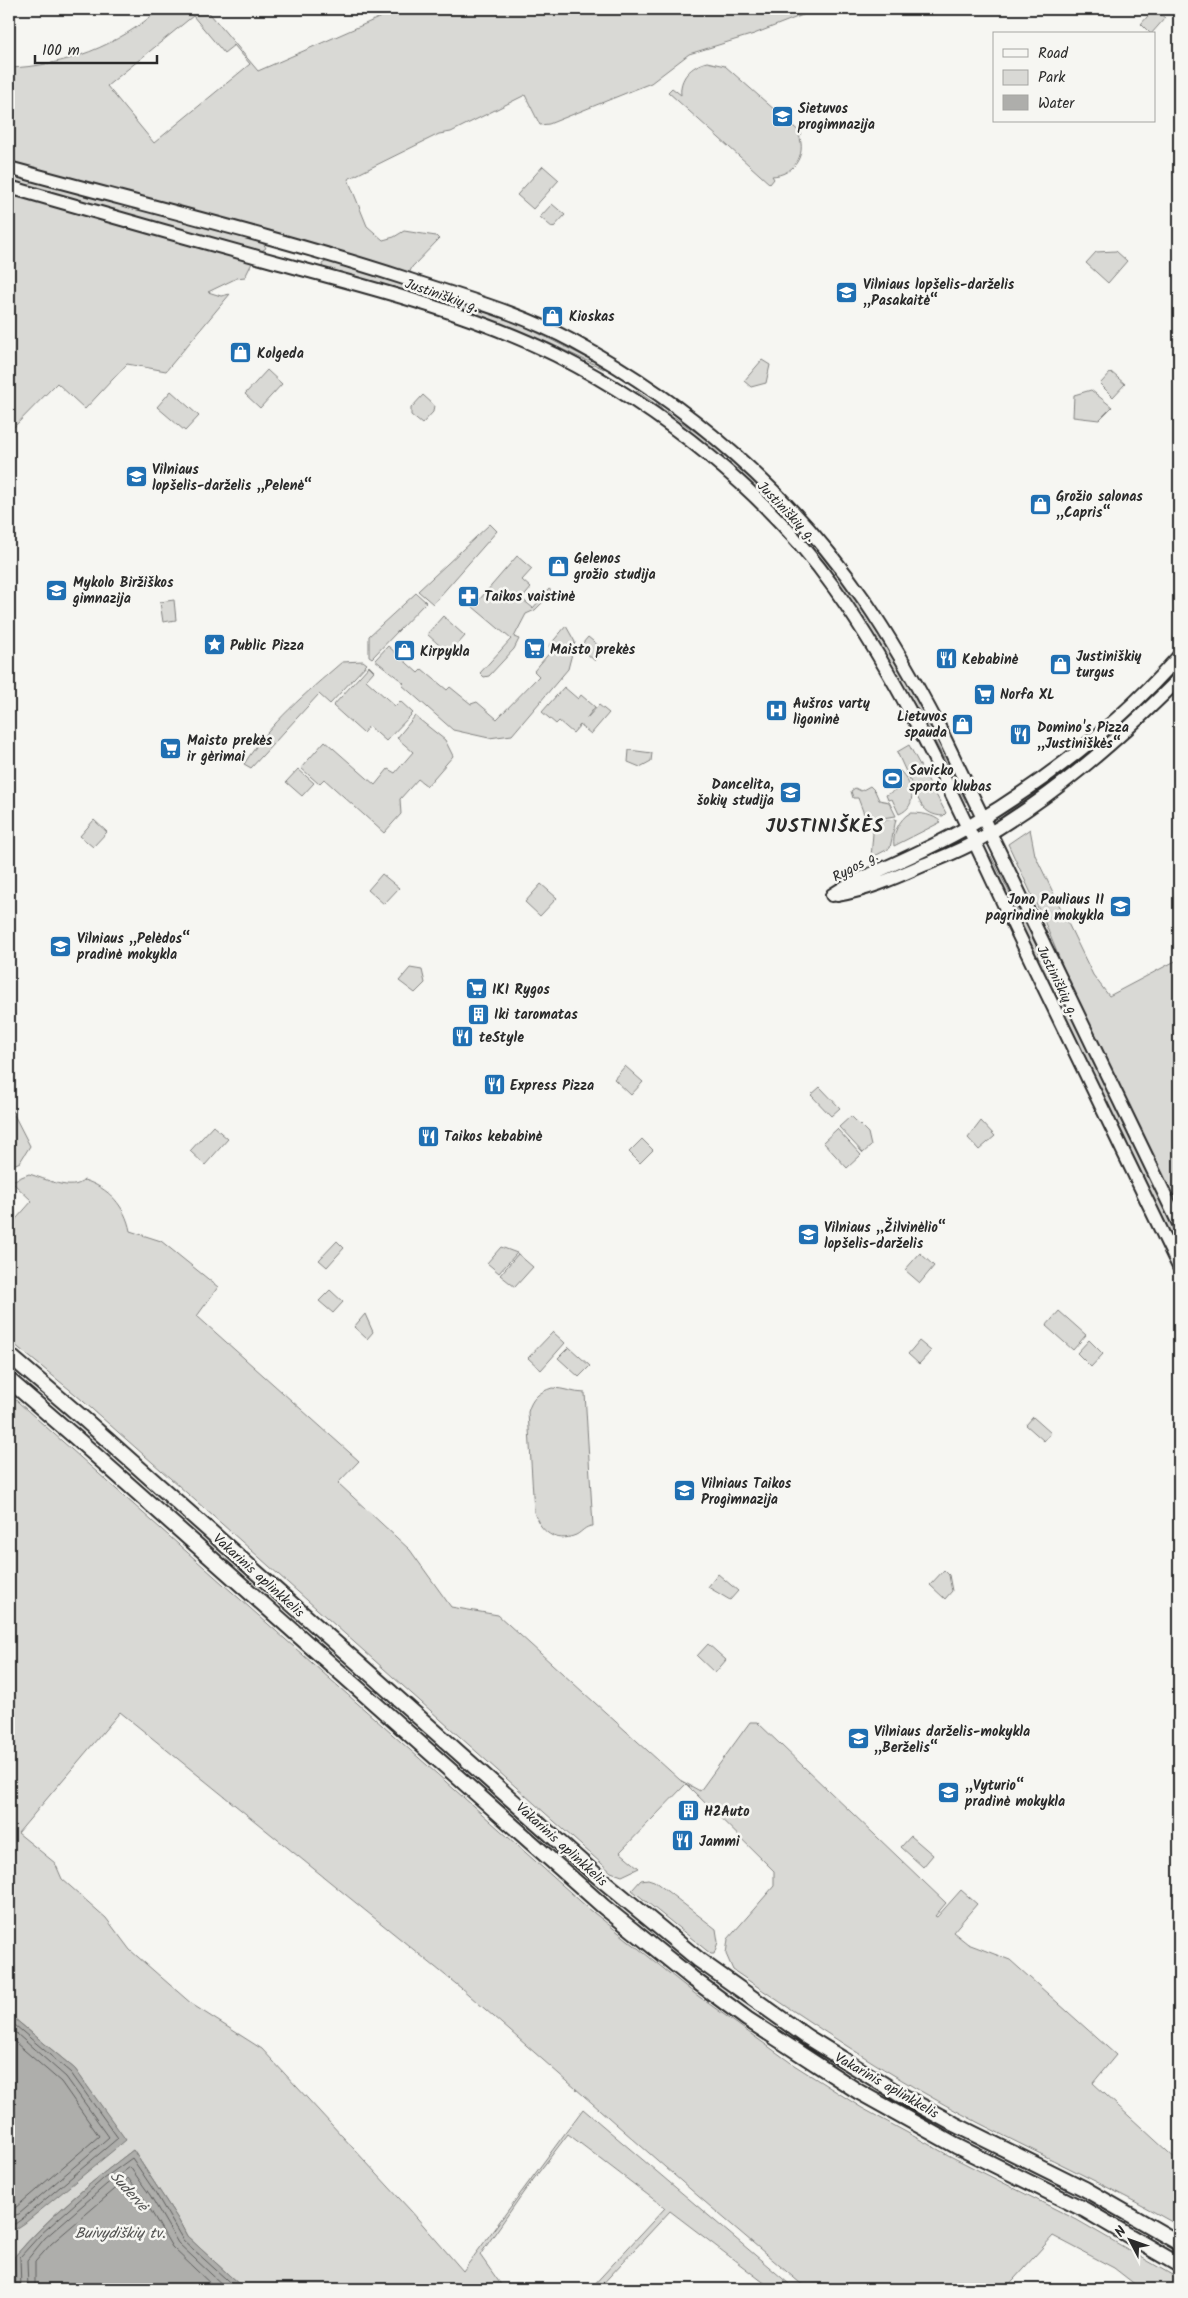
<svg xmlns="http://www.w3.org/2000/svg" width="1188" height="2298" font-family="Kalam,sans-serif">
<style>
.green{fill:#d9d9d5;stroke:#828280;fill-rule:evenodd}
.water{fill:#aeaeab;stroke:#7a7a78}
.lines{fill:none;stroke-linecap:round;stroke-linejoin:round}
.shore{stroke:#5f5f5e;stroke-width:1}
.major-casing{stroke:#2b2b2b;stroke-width:16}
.highway-casing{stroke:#2b2b2b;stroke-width:18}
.major{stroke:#f6f6f2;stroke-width:12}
.highway{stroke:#f6f6f2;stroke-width:14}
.labels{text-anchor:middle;stroke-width:5;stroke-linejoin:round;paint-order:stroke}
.poi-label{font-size:14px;font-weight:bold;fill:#2b2b2b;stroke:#f6f6f2;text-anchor:start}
.street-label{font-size:14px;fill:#2b2b2b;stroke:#f6f6f2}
.water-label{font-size:15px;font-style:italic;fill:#525251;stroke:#f6f6f2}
.district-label{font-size:19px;font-weight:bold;letter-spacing:1px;fill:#2b2b2b;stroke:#f6f6f2}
</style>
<rect width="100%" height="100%" fill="#f6f6f2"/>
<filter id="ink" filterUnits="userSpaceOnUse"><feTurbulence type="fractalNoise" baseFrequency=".02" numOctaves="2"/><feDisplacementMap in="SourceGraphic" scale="10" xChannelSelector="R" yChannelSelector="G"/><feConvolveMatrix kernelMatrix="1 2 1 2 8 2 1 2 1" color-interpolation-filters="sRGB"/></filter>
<g filter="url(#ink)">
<path class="green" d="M160,9H206L258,71L383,16L381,9H818L754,34L689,54L651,83L549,124L540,125L525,95L451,132L439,134L348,179L367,226L383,240L394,237L404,231L436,236L439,239L412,267L409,274L9,163V68C66,66 117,46 160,9ZM193,16L224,53L234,45L250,64L154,143L107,86Z
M1154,9L1165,18L1151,34L1141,24Z
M707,62L725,66L802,134L799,135C807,156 793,175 772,176L774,179L770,184L668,92L672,88L681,95C679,78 691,66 707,62Z
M543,166L559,180L533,209L517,195Z
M9,172L258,241L263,243L266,248L260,252L9,182Z
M9,194L253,261L245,277L237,278L208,292L221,296L230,294L166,371L127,364L85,409L57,383L9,432Z
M552,204L565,215L553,228L540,217Z
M1116,251L1127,261L1108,283L1086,263L1096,252Z
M327,261L432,291L520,324L605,367L604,369L549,343L323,269L322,264Z
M762,360L770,365L766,383L751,387L744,381Z
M267,370L282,384L260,408L245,394Z
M1111,372L1125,384L1113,397L1100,384Z
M1091,390L1112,407L1099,420L1073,417L1074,395Z
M171,391L199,416L185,431L157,407Z
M637,391L733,458L782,505L855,594L923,705L969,800L966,802L922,716L821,563L635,395Z
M423,395L434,405L433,412L422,424L411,415V408Z
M490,524L497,531L433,604L418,591Z
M517,556L532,569L522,580L531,588L522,599L533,608L549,589L553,592L535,610L526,614L514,637L519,639L514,649L489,676L484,677L480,673L511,639L473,607Z
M416,593L426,602L372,658L369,656V636Z
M174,600L176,620L163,622L160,602Z
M443,616L465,636L449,654L427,634Z
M566,626L575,642L568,669L512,735L489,738L453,730L402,685L404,683L375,660L388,646L418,673L422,669L447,690L450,687L471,704L477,702L497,719L539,676L534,671L552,650L549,646Z
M588,637L604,650L595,661L585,652L582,644Z
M363,661L367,664L330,704L319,694L251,768L244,764C272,721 304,695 342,662Z
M369,666L374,671L366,680L395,706L400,701L413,713L386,741L369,726L363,733L333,706Z
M1175,669L1179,672L1081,764L1004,817L1003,816C1016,805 1034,797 1048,786C1093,750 1135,710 1175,669Z
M564,687L578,699L581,695L595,707L586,719L599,705L609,713L591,734L580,725L573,733L559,721L556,724L542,712Z
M415,716L445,740L453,756L427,786L418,779L400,799L401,814L384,833L324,779L319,784L301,768L325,741L375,785L388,769L395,773L413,752L397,738Z
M909,745L946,813L943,816C922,815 919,800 912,785C907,774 902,763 897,752Z
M629,750L652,753L651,761L640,767L628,762Z
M298,769L314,783L302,796L286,782Z
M900,771C911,781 920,806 899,814L892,799L888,800L886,795L900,788L896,773Z
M870,786L875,791L879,800L889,802L896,816L875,819L864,814L858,798H853L851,791L855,788L861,791Z
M910,813C920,813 933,814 941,822L894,846C892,835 899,819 910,813Z
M896,819L890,848L871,858L873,833L868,822Z
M94,820L107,832L93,847L80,836Z
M1030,829L1035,855L1093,975L1109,996L1179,959V1213L1074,994L1045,923L1008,844Z
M991,856L1092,1055L1179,1235V1254L988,857Z
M382,874L399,888L384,904L368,890Z
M541,884L557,898L540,916L525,902Z
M410,968L422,970L425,983L415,993L399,981Z
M625,1066L643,1082L631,1095L614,1079Z
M820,1087L840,1108L831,1116L811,1095Z
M9,1105L30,1146L20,1162L9,1167Z
M851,1116L868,1133L871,1146L863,1153L839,1127Z
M981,1121L995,1136L979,1150L968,1138Z
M213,1126L228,1139L205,1165L190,1151Z
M837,1129L861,1155L847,1168L823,1142Z
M642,1139L653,1150L640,1163L629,1152Z
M29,1174C44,1178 72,1193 84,1180C109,1188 125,1206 130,1231L161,1241L218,1287L197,1316L359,1461L338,1483L410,1550L451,1607L498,1615L680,1780L700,1791L750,1722H757L946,1903L935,1916L937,1917L961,1890L977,1904L953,1932L968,1944L1010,1960L1116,2055L1093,2083L1179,2162V2226C1113,2188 1045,2157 977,2122C892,2078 812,2024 733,1970L726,1954L728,1939L774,1886V1871L686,1784L620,1852L639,1868L622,1876L611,1872L222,1524L75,1394L9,1340V1227L32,1201L14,1184L9,1186V1182Z
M337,1241L344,1248L327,1267L319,1260Z
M501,1247L517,1253L499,1273L487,1263Z
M920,1253L934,1266L920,1283L905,1270Z
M518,1254L533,1267L515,1287L500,1275Z
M330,1290L343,1302L333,1313L319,1301Z
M1059,1311L1086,1335L1073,1350L1046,1326Z
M365,1314L373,1332L367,1339L354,1327Z
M553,1332L565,1343L541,1370L528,1358Z
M1089,1340L1103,1354L1091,1367L1077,1353Z
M919,1341L931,1351L919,1364L908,1354Z
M569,1347L590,1366L579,1377L558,1358Z
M552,1388C564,1388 573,1393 585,1393L593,1526C585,1526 582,1532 576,1535C555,1544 540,1531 534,1512L528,1412C532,1398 539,1392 552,1388Z
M9,1394L588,1908L694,1993L794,2065L862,2108L950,2156L1077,2220L1179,2279V2289H1141L1114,2268L1053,2236L1005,2289H807L698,2196L461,1988L120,1712L18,1833L55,1863L62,1879L106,1918L130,1950L193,2005L262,2049L411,2211L463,2271L583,2109L795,2289H764L767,2285L670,2211L598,2289H590L665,2208L568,2134L523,2193L480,2255L504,2289H244L187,2236L178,2219L133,2150C91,2182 49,2216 15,2256L16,2289H9V2228L16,2229L125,2140L75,2069L9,2014Z
M1033,1417L1051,1433L1044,1441L1026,1425Z
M944,1570L949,1575L952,1591L945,1599L930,1585Z
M718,1574L738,1591L730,1600L708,1587Z
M708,1644L726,1660L715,1673L697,1656Z
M911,1836L933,1855L923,1867L901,1847Z
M648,1879L654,1881L716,1929L718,1942L714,1954H711L632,1890L641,1880Z"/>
<path class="water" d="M9,2014L75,2069L126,2140L25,2223L16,2229L9,2228Z
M133,2150L178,2219L187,2236L244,2289H16L15,2256C50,2216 91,2182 133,2150Z"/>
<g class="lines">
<path class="shore" d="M9,2020L71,2073L118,2138L22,2219L15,2224L9,2223
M9,2027L66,2077L109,2137L19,2214L9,2217
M9,2037L61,2082L99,2136L15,2208L9,2210
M21,2289L20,2257L41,2234L103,2179L132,2158L155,2192L183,2240L237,2289
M28,2289L27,2260L45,2238L107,2184L130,2167L150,2195L178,2243L227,2289
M35,2289V2262L51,2244L128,2178L144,2199L172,2247L216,2289"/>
<defs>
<path id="major" d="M9,168C140,204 275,236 404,278C461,297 521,313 574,342C689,404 791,494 865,601C893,642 917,685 940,729L1179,1224
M9,187C97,212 184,237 272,261C368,287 466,311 556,355C661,408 767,493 835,589C906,689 956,803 1008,913C1065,1031 1122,1149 1179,1267
M832,895L848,885C888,866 930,849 968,827C1046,781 1119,724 1179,656
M837,895C866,890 892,879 919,867C938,859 957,852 975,842C1052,798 1117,741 1179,679"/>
<path id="highway" d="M9,1355L84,1419L595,1874L699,1960L807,2037L899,2094L954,2124L1085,2189L1179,2243
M9,1380L75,1437L604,1907L692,1978L747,2019L859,2092L956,2146L1085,2210L1179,2265"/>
</defs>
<use href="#major" class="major-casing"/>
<use href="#highway" class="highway-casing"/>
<use href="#major" class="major"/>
<use href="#highway" class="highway"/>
</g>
</g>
<defs>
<symbol id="school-square" viewBox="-11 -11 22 22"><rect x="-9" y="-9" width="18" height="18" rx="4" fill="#1f6fb2" stroke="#f6f6f2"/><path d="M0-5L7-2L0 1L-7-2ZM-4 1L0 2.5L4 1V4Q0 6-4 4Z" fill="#fff"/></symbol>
<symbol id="shop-square" viewBox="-11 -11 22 22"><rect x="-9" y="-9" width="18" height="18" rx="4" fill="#1f6fb2" stroke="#f6f6f2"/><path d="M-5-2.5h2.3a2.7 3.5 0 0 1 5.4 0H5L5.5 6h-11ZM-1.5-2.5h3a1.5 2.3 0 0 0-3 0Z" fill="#fff"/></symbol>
<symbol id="pharmacy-square" viewBox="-11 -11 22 22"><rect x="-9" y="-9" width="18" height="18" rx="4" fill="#1f6fb2" stroke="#f6f6f2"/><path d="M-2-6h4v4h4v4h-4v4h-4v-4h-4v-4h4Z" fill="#fff"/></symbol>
<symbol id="sight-square" viewBox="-11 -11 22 22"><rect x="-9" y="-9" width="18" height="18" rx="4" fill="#1f6fb2" stroke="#f6f6f2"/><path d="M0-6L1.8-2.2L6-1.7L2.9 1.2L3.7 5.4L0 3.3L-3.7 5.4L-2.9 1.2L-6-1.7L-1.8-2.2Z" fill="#fff"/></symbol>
<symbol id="supermarket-square" viewBox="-11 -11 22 22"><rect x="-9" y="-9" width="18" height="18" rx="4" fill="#1f6fb2" stroke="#f6f6f2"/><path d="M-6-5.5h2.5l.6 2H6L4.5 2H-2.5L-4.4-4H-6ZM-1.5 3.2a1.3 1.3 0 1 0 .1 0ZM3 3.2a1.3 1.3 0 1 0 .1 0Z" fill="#fff"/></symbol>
<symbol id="restaurant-square" viewBox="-11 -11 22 22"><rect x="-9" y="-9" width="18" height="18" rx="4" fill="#1f6fb2" stroke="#f6f6f2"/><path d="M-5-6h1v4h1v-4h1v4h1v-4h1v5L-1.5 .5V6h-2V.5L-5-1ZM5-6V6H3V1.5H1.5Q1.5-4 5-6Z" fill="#fff"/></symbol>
<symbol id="hospital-square" viewBox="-11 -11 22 22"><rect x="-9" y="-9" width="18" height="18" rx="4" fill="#1f6fb2" stroke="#f6f6f2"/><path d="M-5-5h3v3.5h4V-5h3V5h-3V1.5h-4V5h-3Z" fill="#fff"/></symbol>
<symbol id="stadium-square" viewBox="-11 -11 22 22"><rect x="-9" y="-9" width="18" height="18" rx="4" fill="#1f6fb2" stroke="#f6f6f2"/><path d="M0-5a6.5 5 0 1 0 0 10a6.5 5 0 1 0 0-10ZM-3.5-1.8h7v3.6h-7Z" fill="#fff"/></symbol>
<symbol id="building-square" viewBox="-11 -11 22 22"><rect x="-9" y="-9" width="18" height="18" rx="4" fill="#1f6fb2" stroke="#f6f6f2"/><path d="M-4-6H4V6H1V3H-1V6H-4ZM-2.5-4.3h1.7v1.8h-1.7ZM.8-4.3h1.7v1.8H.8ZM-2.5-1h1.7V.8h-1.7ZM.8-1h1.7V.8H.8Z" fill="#fff"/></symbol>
</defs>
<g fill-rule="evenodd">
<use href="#school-square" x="770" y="104" width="25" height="25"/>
<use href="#school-square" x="834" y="280" width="25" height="25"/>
<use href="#shop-square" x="540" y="304" width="25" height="25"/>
<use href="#shop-square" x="228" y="340" width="25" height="25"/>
<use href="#school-square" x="124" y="464" width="25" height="25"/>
<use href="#shop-square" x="1028" y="492" width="25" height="25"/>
<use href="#shop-square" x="546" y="554" width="25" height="25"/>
<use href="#school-square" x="44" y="578" width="25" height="25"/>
<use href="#pharmacy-square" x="456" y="584" width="25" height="25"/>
<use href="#sight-square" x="202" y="632" width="25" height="25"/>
<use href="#supermarket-square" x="522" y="636" width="25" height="25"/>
<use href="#shop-square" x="392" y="638" width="25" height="25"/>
<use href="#restaurant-square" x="934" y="646" width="25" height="25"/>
<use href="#shop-square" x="1048" y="652" width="25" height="25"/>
<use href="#supermarket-square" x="972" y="682" width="25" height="25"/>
<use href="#hospital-square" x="764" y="698" width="25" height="25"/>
<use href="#shop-square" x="950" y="712" width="25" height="25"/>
<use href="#restaurant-square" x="1008" y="722" width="25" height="25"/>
<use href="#supermarket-square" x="158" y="736" width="25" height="25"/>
<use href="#stadium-square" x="880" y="766" width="25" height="25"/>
<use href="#school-square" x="778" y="780" width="25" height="25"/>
<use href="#school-square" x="1108" y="894" width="25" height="25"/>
<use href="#school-square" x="48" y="934" width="25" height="25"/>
<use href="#supermarket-square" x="464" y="976" width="25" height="25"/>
<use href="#building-square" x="466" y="1002" width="25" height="25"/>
<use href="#restaurant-square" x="450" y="1024" width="25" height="25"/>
<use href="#restaurant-square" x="482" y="1072" width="25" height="25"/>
<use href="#restaurant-square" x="416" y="1124" width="25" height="25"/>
<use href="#school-square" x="796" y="1222" width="25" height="25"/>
<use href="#school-square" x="672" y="1478" width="25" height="25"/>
<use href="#school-square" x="846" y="1726" width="25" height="25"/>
<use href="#school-square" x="936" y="1780" width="25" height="25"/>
<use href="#building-square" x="676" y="1798" width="25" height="25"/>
<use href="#restaurant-square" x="670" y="1828" width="25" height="25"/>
</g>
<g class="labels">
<g class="poi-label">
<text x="798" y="113">Sietuvos<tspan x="798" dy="16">progimnazija</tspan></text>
<text x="863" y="289">Vilniaus lopšelis-darželis<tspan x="863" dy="16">„Pasakaitė“</tspan></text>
<text x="569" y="321">Kioskas</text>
<text x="257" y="358">Kolgeda</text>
<text x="152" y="474">Vilniaus<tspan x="152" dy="16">lopšelis-darželis „Pelenė“</tspan></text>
<text x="1056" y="501">Grožio salonas<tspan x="1056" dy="16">„Capris“</tspan></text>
<text x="574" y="563">Gelenos<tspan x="574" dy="16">grožio studija</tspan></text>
<text x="73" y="587">Mykolo Biržiškos<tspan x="73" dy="16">gimnazija</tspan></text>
<text x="484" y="601">Taikos vaistinė</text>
<text x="230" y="650">Public Pizza</text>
<text x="550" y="654">Maisto prekės</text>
<text x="420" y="656">Kirpykla</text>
<text x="1076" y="661">Justiniškių<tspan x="1076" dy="16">turgus</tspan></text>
<text x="962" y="664">Kebabinė</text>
<text x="1000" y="699">Norfa XL</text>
<text x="793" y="708">Aušros vartų<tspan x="793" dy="16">ligoninė</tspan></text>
<text x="947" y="721" text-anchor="end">Lietuvos<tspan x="947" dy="16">spauda</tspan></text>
<text x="1037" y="732">Domino's Pizza<tspan x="1037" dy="16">„Justiniškės“</tspan></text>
<text x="187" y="745">Maisto prekės<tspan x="187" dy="16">ir gėrimai</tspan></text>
<text x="909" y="775">Savicko<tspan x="909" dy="16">sporto klubas</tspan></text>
<text x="774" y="789" text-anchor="end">Dancelita,<tspan x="774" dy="16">šokių studija</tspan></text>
<text x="1104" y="904" text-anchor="end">Jono Pauliaus II<tspan x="1104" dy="16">pagrindinė mokykla</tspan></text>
<text x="77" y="943">Vilniaus „Pelėdos“<tspan x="77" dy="16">pradinė mokykla</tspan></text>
<text x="492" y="994">IKI Rygos</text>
<text x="494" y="1019">Iki taromatas</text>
<text x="479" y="1042">teStyle</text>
<text x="510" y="1090">Express Pizza</text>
<text x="444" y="1141">Taikos kebabinė</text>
<text x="824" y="1232">Vilniaus „Žilvinėlio“<tspan x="824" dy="16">lopšelis-darželis</tspan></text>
<text x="701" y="1488">Vilniaus Taikos<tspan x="701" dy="16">Progimnazija</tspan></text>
<text x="874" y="1736">Vilniaus darželis-mokykla<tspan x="874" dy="16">„Berželis“</tspan></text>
<text x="965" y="1790">„Vyturio“<tspan x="965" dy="16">pradinė mokykla</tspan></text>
<text x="704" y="1816">H2Auto</text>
<text x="699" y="1846">Jammi</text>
</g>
<g class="street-label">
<text transform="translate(442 295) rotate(19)" y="5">Justiniškių g.</text>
<text transform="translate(787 511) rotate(46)" y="5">Justiniškių g.</text>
<text transform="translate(855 866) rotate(-28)" y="5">Rygos g.</text>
<text transform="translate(1058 981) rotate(64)" y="5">Justiniškių g.</text>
<text transform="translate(259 1575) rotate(42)" y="5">Vakarinis aplinkkelis</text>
<text transform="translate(562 1844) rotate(42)" y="5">Vakarinis aplinkkelis</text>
<text transform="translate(887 2085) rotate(30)" y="5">Vakarinis aplinkkelis</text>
</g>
<g class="water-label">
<text transform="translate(129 2191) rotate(48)" y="5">Sudervė</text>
<text x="120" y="2238">Buivydiškių tv.</text>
</g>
<g class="district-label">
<text x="825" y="832">JUSTINIŠKĖS</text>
</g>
</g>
<rect width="1188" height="2298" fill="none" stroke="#f6f6f2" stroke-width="30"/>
<rect x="15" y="15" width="1158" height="2268" fill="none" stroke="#2b2b2b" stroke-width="2" filter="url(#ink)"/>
<rect x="993" y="32" width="162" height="90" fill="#f6f6f2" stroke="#a5a5a2"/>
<rect x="1003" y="49" width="25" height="8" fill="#f6f6f2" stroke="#a5a5a2"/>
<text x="1038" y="58" font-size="15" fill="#2b2b2b">Road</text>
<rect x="1003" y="70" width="25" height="15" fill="#d9d9d5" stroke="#a5a5a2"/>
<text x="1038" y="82" font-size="15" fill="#2b2b2b">Park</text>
<rect x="1003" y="95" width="25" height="15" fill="#aeaeab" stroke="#a5a5a2"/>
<text x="1038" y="108" font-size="15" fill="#2b2b2b">Water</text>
<g transform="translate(1130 2240) rotate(311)" stroke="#f6f6f2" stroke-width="4" paint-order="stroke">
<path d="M0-4L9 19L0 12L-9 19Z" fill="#2b2b2b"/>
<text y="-8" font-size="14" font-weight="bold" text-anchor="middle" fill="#2b2b2b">N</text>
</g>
<path d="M35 55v8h122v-8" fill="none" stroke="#2b2b2b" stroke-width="2.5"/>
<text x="42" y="55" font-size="15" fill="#2b2b2b" stroke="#f6f6f2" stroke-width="4" paint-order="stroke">100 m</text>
</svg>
